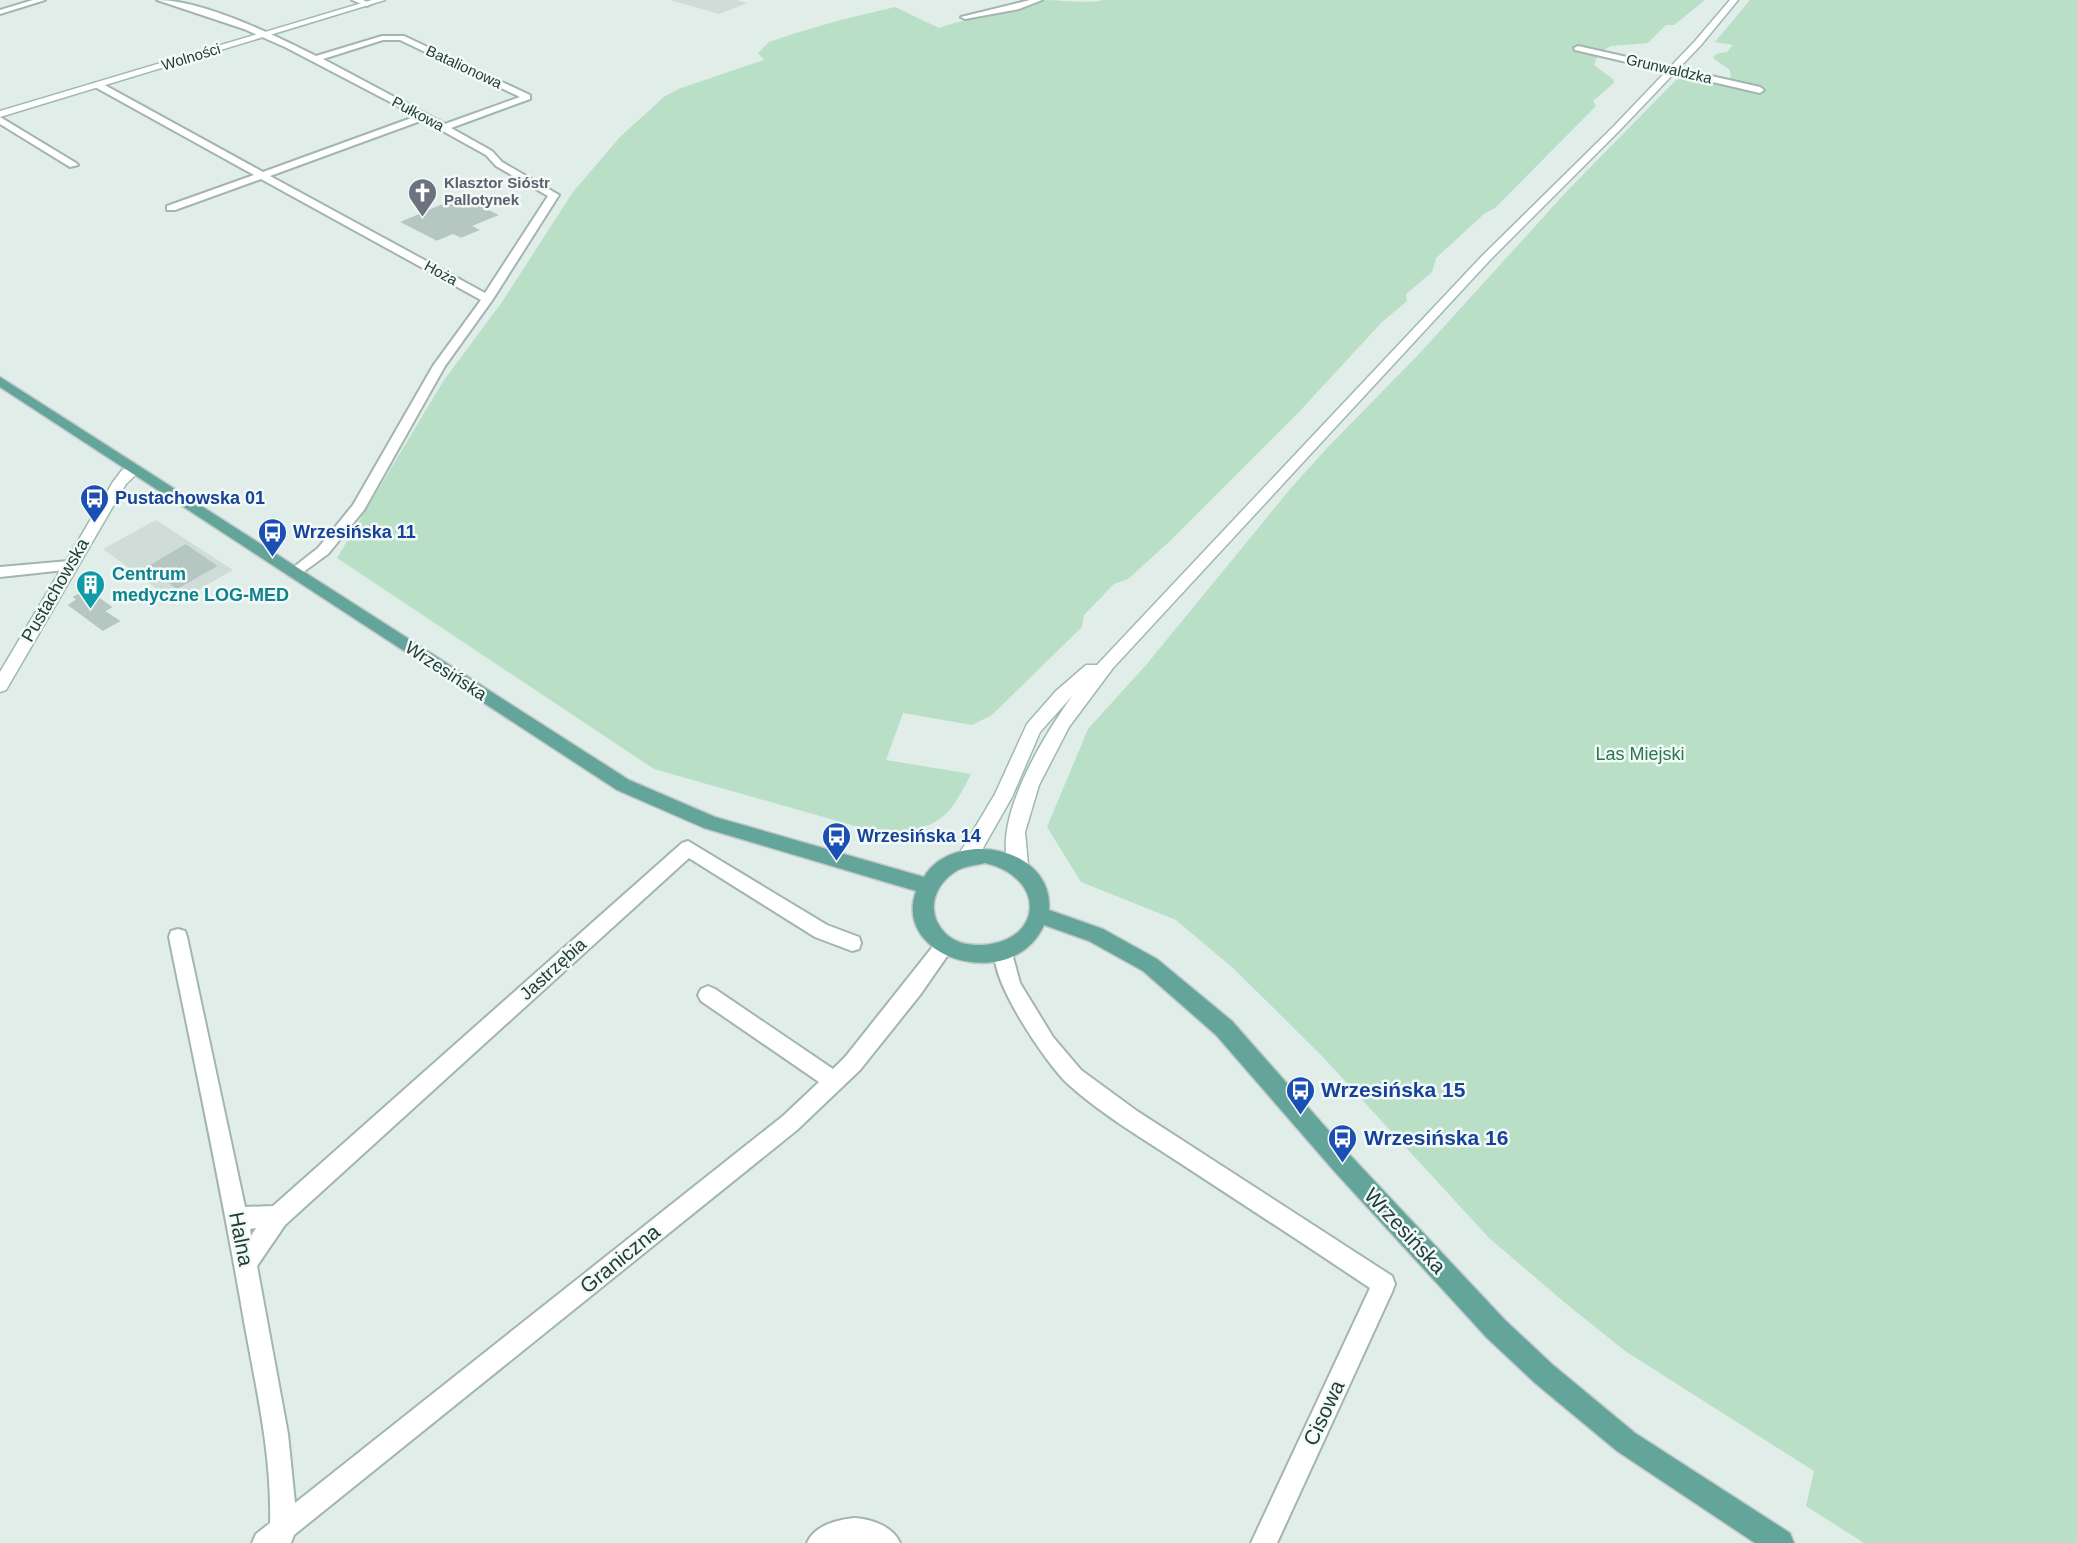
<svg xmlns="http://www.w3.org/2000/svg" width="2077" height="1543" font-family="Arial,sans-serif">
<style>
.built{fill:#cfdcd8}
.green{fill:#b9dfc7}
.building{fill:#b6c7c2;stroke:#b3c7c1;stroke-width:1.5}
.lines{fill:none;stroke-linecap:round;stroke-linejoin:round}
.street-casing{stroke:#a3b5b1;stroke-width:4}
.secondary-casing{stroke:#9fb9b2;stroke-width:3}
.primary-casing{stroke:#c1c9c8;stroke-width:3}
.street{fill:#fff;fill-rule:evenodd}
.secondary{fill:#fff;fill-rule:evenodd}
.primary{fill:#63a59b;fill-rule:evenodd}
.labels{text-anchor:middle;stroke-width:5;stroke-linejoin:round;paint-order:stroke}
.far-street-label{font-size:15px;fill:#203e3a;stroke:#f2f9f6}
.far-worship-label{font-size:15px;font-weight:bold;fill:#5b616d;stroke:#f2f9f6;text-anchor:start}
.transit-label{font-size:18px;font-weight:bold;fill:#164399;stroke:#f2f9f6;text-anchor:start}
.culture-label{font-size:18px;font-weight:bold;fill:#0d838f;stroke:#f2f9f6;text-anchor:start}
.street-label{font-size:18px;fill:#203e3a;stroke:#f2f9f6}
.park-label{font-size:18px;fill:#287850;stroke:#f2f9f6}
.near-transit-label{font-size:21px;font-weight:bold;fill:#164399;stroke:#f2f9f6;text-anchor:start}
.near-street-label{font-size:21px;fill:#203e3a;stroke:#f2f9f6}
</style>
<rect width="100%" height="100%" fill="#e1ede9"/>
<path class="built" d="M670,0H737L747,3L719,14Z
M156,520L233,570L176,603L103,549Z"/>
<path class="green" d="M1044,0C1057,0 1093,4 1103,0H1705L1674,25H1666L1648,43L1611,46L1599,53L1754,89L1756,86L1731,80L1730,70L1713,58L1716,54L1727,52L1733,45L1715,42L1750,0H2077V1543H1864L1806,1506L1814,1471L1625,1351L1564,1302L1489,1238L1322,1056L1233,968L1176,920L1081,882L1047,827L1088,729L1146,665L1291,488L1328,447L1419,354L1568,190L1676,80L1684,78L1753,92L1754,90L1598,54L1594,65L1613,79L1614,83L1593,101L1596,106L1495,208L1484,214L1436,258L1432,272L1406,294L1407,301L1382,322L1298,413L1169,542L1128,579L1114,584L1084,615L1082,627L992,715L972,725L903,713L886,760L971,774C947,822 939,826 887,835L654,769L337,558L444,380L502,302L573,192L620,137L665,96L681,88L764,60L758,53L769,42L796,33L837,21L895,7L939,28C973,16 1009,11 1044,0Z"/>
<path class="building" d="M461,197L497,215L470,226L478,230L461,237L453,233L437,240L402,222Z
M186,545L216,566L177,588L148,567Z
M87,590L111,607L104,611L119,621L103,630L69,605L77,600L74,597Z"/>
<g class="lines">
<defs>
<path id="street" d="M33,0H45L0,14V10Z
M157,0C203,0 274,35 316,56L382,36H404L530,95V99L451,128L492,151L502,162L559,195L493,299L445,366L364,510L328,554L295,578L290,576L288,573L290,570L318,548L353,505L433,366L481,300L261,179L175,210H167V206L254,175L95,87V83H101L263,172L417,116L285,47L244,29ZM383,40H400L520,97L445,124L323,59ZM423,120L486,155L496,166L548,196L485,293L270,176Z
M352,0H363L371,4L367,6Z
M1030,0H1042L1019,9L965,19L961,17Z
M1578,46L1760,87L1764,90L1760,93L1575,50L1574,48Z
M0,117L76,163L78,165L70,167L0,124Z
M69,561L74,563L76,566L74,569L0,577V567Z
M688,841L827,925L859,937L861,943L859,949L852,951L815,937L689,858L285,1225L257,1266L288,1434L295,1503L783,1116L819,1082L701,1001L698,995L701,989L708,986L715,989L833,1069L846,1056L938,940L945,938L952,940L954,946L920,995L860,1070L797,1130L294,1535L291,1543H252L256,1534L270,1523C272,1455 256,1388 244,1321C222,1192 195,1065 169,937L171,931L178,929L185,931L187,937L245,1207L273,1206L682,843ZM256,1228L251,1236L250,1229Z
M1003,944L1010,946L1020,983L1053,1037L1081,1070L1137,1111L1392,1276L1395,1284L1392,1292L1277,1543H1251L1370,1288C1307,1246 1243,1204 1180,1163C1142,1138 1101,1114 1068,1084C1047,1065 984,973 996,946Z
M854,1518C871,1519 893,1526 900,1543H807C814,1526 836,1520 854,1518Z"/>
<path id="secondary" d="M372,0H385L0,117V111Z
M1730,0H1738L1701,45L1620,130L1490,260L1113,668L1069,727L1039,785L1025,832L1028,865L1025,871L1018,873L1011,871C988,824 1046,732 1073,695L1040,732L1012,797L975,862L968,864L961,862L958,856L995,794L1027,724L1056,691L1086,665H1097L1482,256L1614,126L1695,41Z
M135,465L142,469L126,484L6,690L0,692V672L113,482L122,470Z"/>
<path id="primary" d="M0,377L629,780L715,817L924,877C953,828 1054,846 1049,910L1103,929L1157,959L1232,1021L1351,1156L1505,1320L1553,1365L1635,1433L1790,1533L1794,1543H1755L1617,1451L1535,1383L1487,1338L1335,1172L1216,1035L1143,971L1089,941L1044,925C1014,994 891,960 916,891L704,828L617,790L0,387ZM985,863C1048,878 1043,943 980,945C967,945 956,943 946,934C924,912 934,884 958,870C966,866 977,865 985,863Z"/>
</defs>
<use href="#street" class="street-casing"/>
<use href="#secondary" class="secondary-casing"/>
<use href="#primary" class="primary-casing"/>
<use href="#street" class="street"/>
<use href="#secondary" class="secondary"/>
<use href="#primary" class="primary"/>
</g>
<defs>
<symbol id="church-pin" viewBox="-11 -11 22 30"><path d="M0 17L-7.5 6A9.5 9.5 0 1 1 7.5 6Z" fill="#6b7280" stroke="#f2f9f6"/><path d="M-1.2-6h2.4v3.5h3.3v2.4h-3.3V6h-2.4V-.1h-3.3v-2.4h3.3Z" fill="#fff"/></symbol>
<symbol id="bus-pin" viewBox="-11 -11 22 30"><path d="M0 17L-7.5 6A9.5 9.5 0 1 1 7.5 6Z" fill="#1a4fb4" stroke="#f2f9f6"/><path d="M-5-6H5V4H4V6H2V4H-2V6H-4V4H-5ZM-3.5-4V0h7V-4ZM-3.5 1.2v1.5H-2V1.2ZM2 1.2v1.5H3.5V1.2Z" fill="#fff"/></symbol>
<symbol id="building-pin" viewBox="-11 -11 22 30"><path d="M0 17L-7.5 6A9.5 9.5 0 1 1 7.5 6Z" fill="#0f9aa8" stroke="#f2f9f6"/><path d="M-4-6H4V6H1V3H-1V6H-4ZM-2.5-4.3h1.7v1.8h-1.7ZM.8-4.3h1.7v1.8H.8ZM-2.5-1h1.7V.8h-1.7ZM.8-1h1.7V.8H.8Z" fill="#fff"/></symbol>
</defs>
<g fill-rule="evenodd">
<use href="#church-pin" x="406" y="176" width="33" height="45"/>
<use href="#bus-pin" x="78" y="482" width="33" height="45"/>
<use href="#bus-pin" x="256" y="516" width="33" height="45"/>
<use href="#building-pin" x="74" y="568" width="33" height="45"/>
<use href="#bus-pin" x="820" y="820" width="33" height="45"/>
<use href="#bus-pin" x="1284" y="1074" width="33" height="45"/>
<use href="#bus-pin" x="1326" y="1122" width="33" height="45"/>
</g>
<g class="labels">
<g class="far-street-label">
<text transform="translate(191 57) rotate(-17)" y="5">Wolności</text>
<text transform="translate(464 67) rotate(25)" y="5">Batalionowa</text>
<text transform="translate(1669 69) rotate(13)" y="5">Grunwaldzka</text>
<text transform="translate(418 114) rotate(28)" y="5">Pułkowa</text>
<text transform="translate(441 273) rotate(29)" y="5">Hoża</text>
</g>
<g class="far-worship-label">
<text x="444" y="188">Klasztor Sióstr<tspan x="444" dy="17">Pallotynek</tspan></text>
</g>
<g class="transit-label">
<text x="115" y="504">Pustachowska 01</text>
<text x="293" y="538">Wrzesińska 11</text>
<text x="857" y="842">Wrzesińska 14</text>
</g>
<g class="culture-label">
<text x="112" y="580">Centrum<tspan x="112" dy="21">medyczne LOG-MED</tspan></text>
</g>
<g class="street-label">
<text transform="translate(55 590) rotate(-60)" y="6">Pustachowska</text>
<text transform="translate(446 671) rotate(33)" y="6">Wrzesińska</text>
<text transform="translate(553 969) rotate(-42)" y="6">Jastrzębia</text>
</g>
<g class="park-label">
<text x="1640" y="760">Las Miejski</text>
</g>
<g class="near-transit-label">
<text x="1321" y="1097">Wrzesińska 15</text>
<text x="1364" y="1145">Wrzesińska 16</text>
</g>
<g class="near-street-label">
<text transform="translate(1405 1231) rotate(47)" y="7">Wrzesińska</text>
<text transform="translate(241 1239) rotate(79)" y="7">Halna</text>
<text transform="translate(620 1259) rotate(-39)" y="7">Graniczna</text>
<text transform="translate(1324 1413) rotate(-65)" y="7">Cisowa</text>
</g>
</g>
</svg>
